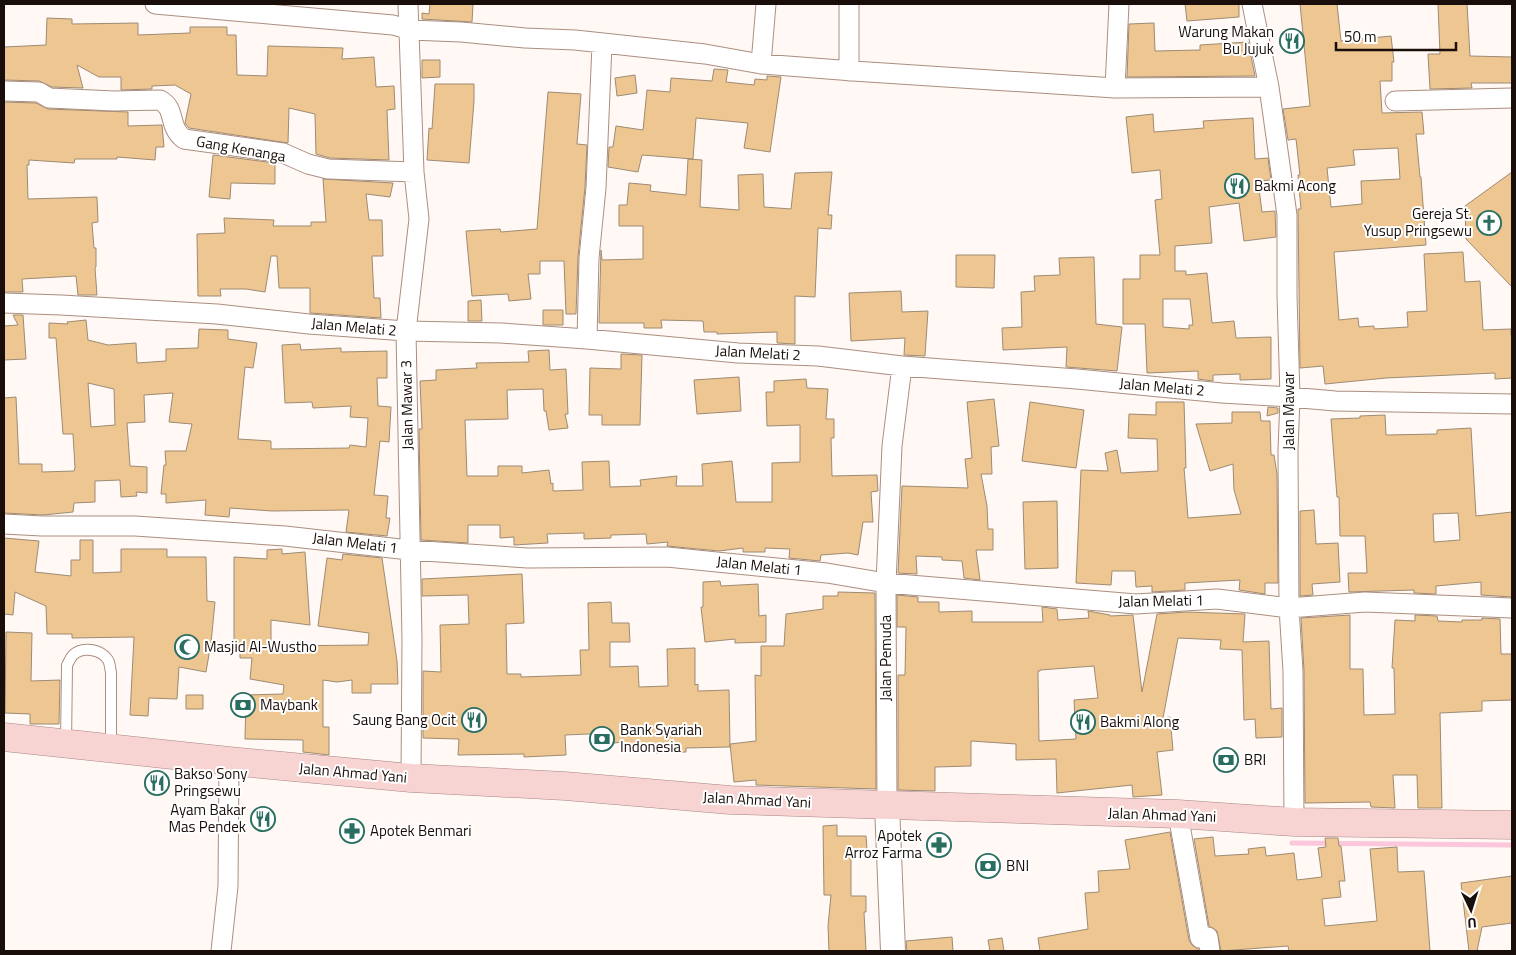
<svg xmlns="http://www.w3.org/2000/svg" width="1516" height="955" font-family="'Titillium Web',sans-serif">
<style>
.lines{fill:none;stroke-linecap:round;stroke-linejoin:round}
.stream{stroke:#fdc7db;stroke-width:5}
.building{fill:#eec691;stroke:#9e8b72;fill-rule:evenodd}
.service-casing{stroke:#ac8e7f;stroke-width:12}
.minor-casing{stroke:#ac8e7f;stroke-width:21}
.tertiary-casing{stroke:#ac8e7f;stroke-width:26}
.trunk-casing{stroke:#a88784;stroke-width:29}
.service{stroke:#fff;stroke-width:10}
.minor{stroke:#fff;stroke-width:19}
.tertiary{stroke:#fff;stroke-width:24}
.trunk{stroke:#f7d3d2;stroke-width:28}
.labels{text-anchor:middle;stroke-width:4;stroke-linejoin:round;paint-order:stroke}
.poi-label{font-size:15px;fill:#190e09;stroke:#fff;text-anchor:start}
.street-label{font-size:15px;fill:#190e09;stroke:#fff}
</style>
<rect width="100%" height="100%" fill="#fff8f5"/>
<g class="lines">
<path class="stream" d="M1292,843L1512,845"/>
</g>
<path class="building" d="M430,4H473L472,22L422,19V13L429,14Z
M1185,4H1239V17L1187,21Z
M1300,4H1337L1341,41L1391,36L1394,62H1392V81H1380L1382,113L1422,112L1424,134H1416L1420,177H1421L1426,245L1334,252L1339,320L1358,318L1359,327L1374,326V329L1408,327L1407,312L1427,311L1424,254L1463,252L1465,282L1480,281L1483,330L1511,329V335H1512V378L1495,379V373L1386,378L1325,384L1323,366L1300,368L1298,209H1301L1298,175H1300L1296,139L1288,140L1283,109L1310,106ZM1398,148L1400,179L1361,181L1362,204L1331,207L1327,168L1355,165L1353,150Z
M1438,4H1467L1470,56L1512,57V83H1471L1472,88L1430,89L1428,54H1440Z
M47,18L72,19V24L138,23V35L190,33V27H227V35H236L237,75L267,76L268,46L343,48L342,59L374,57L376,87L394,86L395,109L387,110L389,160L330,158L316,154L315,114L289,108L288,143L189,128L185,123L191,94L175,85L152,86V89L121,90V77H99L77,65L83,88L52,87L39,81L4,80V47L46,45Z
M1154,23L1155,51L1200,50V45L1248,42L1255,76L1127,77L1129,24Z
M422,60H440V77L422,78Z
M714,69L728,70L726,82L754,85L755,79L767,80V76L781,77L770,152L744,148L748,123L696,118L693,159L642,155L638,172L608,167L609,147H613L616,126L643,130L647,90L670,92L671,78L712,81Z
M635,75L637,93L617,96L615,78Z
M435,84H474V101L469,163L427,160L429,128L432,129Z
M548,92L581,94L577,144L587,145L585,187L578,257L576,314H566L564,261H540V274H528L531,299L509,301L508,294L472,296L466,231L500,229L501,232L537,229Z
M4,102L36,103L48,109L128,112V126L162,125L164,147H156L155,160L117,157V159H75L74,163L29,160V165H27L28,199L97,197L98,222L92,223L94,248H96V267L95,268L97,295H78L76,276L22,279L23,292H4Z
M1153,114L1154,132L1204,128L1203,121L1253,118L1255,159L1268,158L1271,180L1258,181L1262,212L1275,211L1276,237L1244,241L1239,203L1209,207L1212,243L1175,246V271H1186V275L1207,273L1212,323L1234,321L1236,338L1271,337V379L1240,380V374L1213,375V381L1198,379V371L1147,373L1145,324H1123V279H1140V255H1160L1155,200L1162,199L1160,170L1132,173L1126,117ZM1163,299H1190L1193,325H1189V329L1163,327Z
M213,155L275,163V184L231,183L230,199L209,197Z
M688,159L702,160L700,207L739,210L738,175L763,174L764,207L791,209L795,173L832,172L828,215H832L831,229L818,228L815,297L795,296V344L777,343V332L717,334V332H704L703,321L661,320L662,328H644V323H599L601,250L602,260L643,259V226H619V205H627L629,183L651,185L650,191L686,195Z
M1512,172V287L1466,239L1465,206Z
M323,179L393,183L390,197L366,194L369,220H382L383,256H372L374,298H380L381,318L310,313V288H279L277,256H271L265,292L246,289H220L221,296H198L197,234L225,233L224,218L274,220L273,226H311V222H326Z
M956,255H995L994,288L956,287Z
M1094,257L1096,324L1122,327L1117,371L1066,367L1067,347L1003,350L1002,328L1022,327L1021,292L1035,291L1034,276L1060,275L1059,258Z
M901,291L902,312L928,311L925,356L904,355L905,338L851,341L849,293Z
M481,300L482,321H468V301Z
M543,310H563V325H543Z
M13,315H23L26,359L4,360V326L18,325Z
M86,320L88,340L108,345L136,343L137,363L166,361V349L198,348L199,329L228,330V339L257,343L253,368L245,367L238,439L271,441V449L349,448L350,445L366,447L368,418L350,417L351,406L313,408L312,402L285,403L282,345L300,344L301,350L341,348V352L387,351V378H377L378,406L391,407L389,442L380,441L374,495L388,496L386,518H390L387,536L346,532L349,510L272,511L230,508L229,517L205,515L206,500L166,503V494H161L164,465H166L165,451H186L192,424L169,422L173,393L144,395L145,422L127,423L130,466L147,467V493L136,492L137,496L121,497L120,480L95,481V502L74,503L73,512L43,515L4,513V398L16,397L19,464H42V472L74,471L75,468L73,434H63L56,338H49V323L68,324L67,322ZM88,383L114,389L115,425L91,427Z
M549,350L550,370L566,369L568,414H565L568,428L549,430L546,411H544L543,389L507,390L508,419L465,420L467,476H498V466H522V473L549,470L551,484L553,483V491L583,490L582,462L609,461L610,487L641,486L640,480L677,476L676,486H703L702,464L732,461L736,502H772V463L800,462V425L767,426L766,392H774V381L806,379L807,388L828,389L826,419H834V438H831L832,476L877,475L878,491L871,492L873,522H863L858,555L848,553L821,555L820,561L789,558L790,549L765,548V552H743V548L719,551L667,546L668,542L647,544L646,534L611,535V538L584,539V533L547,534L548,543L514,545V537L500,538V525H468V543L421,540L419,429H422L420,381L436,380V370L477,368L476,363L529,362L528,351Z
M621,354L642,355L640,425H602V415H589L590,368L621,369Z
M739,377L741,411L697,414L694,380Z
M994,399L999,446L991,447L992,474H981L987,506L988,529H993V550H976L980,580L964,578L962,561L942,560V557L916,556L917,574L898,573L902,486L968,488L965,459L972,458L967,402Z
M1030,402L1084,410L1076,468L1022,461Z
M1156,402H1184L1186,468H1184L1188,518L1241,514L1234,490L1233,464L1210,471L1196,424L1232,423V412H1260L1261,421H1270L1271,455H1274L1277,474L1278,583H1265V594L1239,590L1240,580L1185,583V590L1152,592V586L1136,587L1135,571H1112L1111,585L1076,583L1081,470L1108,471L1105,453L1117,450L1121,473L1158,471L1157,439L1128,438L1129,414L1156,415Z
M1268,407L1278,408V413L1267,416Z
M1385,415L1386,435L1437,434V430L1471,428L1476,516L1512,512V597L1481,595V582L1436,586V594L1414,593V590L1349,592L1348,573H1367L1365,536H1340L1339,497H1337L1331,419L1360,418V416ZM1458,513L1460,540L1434,542L1433,514Z
M1057,501L1058,568L1025,569L1023,502Z
M1314,510L1316,544L1338,543L1340,582L1312,584L1313,595L1300,596V511Z
M4,538L39,541L35,572L71,576V560H80V540H93V573L121,572V549H167V557H206L207,601L215,602L211,643L206,672L179,667L177,699L149,698L148,716L130,715L134,637L72,638V634H47L46,606L15,592L13,615L4,614Z
M282,549V554L305,552L310,625L271,620V646L368,645L369,633L318,626L327,558L342,560L343,554L382,558L397,661L398,684H371V693H352V680L337,682L323,680V727H329V755L303,752V740L245,739L246,695L283,694L284,685L250,679L252,658H240V643H234V557L267,559V550Z
M522,574L524,623L506,624L507,674H521V677L581,675L580,650H589L588,603L611,602L612,623H629L630,642H610V667L638,666L639,687L668,686L667,649L695,648V685L698,684V691L729,690L730,747L686,748V752L656,753V748L624,752L623,742L614,743L613,733L565,735L566,755L524,757V754L458,755L459,739L423,738V671L441,672L440,625L469,624L468,595L422,596V579Z
M720,581L721,586L758,584L759,616L766,615V642L735,643V639L705,642L701,607H703V582Z
M838,592L875,593L876,789L756,785V780L734,782L730,744L756,741L755,675L761,676V646H784L786,614L823,609V596H838Z
M897,595L918,597V602H939V612L972,611V622H1043L1042,607L1057,609L1058,620L1089,618L1088,611L1110,615V616L1133,615L1142,692L1157,614L1187,612L1245,614L1243,642L1269,641L1271,709L1282,708V737L1256,738L1255,719L1244,720L1242,650L1220,649L1221,640L1178,638L1163,718L1170,717L1173,750L1157,752L1162,795L1133,797L1132,785L1057,793L1056,759L1016,760V744L971,741V766L935,767V791L898,790V675H905L906,627H897ZM1094,666L1098,698L1074,700L1076,739L1039,741L1038,671H1040V670Z
M1350,615V669H1363L1364,715L1395,714L1394,668H1392L1395,620L1415,621V615L1437,616L1438,621L1462,622V620H1482V618L1500,619L1501,654H1512V700L1482,701V711L1440,713L1442,808H1418L1417,775H1393L1395,808L1371,807L1370,802L1305,803L1304,671L1301,618Z
M6,632L32,633L31,681L60,680L59,724H30V714L5,713Z
M186,695H203V709H186Z
M837,825V836H866L867,850L851,851V896H866V912H864L866,951H829L828,926L831,895H824L823,826Z
M1170,832L1189,940L1192,945L1198,949L1199,951H1040L1038,938L1088,929L1085,893L1099,892L1098,871L1130,869L1125,840Z
M1213,837L1215,856L1249,854L1248,849L1265,847L1266,856L1294,853L1297,880L1322,877L1318,848L1326,847L1325,838H1338L1339,846H1341L1345,881H1339L1341,897L1322,899L1325,926L1377,921L1370,849L1397,847L1398,872L1424,871L1430,951H1289L1288,946L1221,951L1217,931L1209,926L1194,839Z
M1512,876V923L1482,927L1477,951H1469L1461,883Z
M952,937L953,951H907L906,941Z
M1002,938L1004,951H990L988,940Z"/>
<g class="lines">
<defs>
<path id="service" d="M66,744L67,665C69,662 70,658 73,655C82,646 101,649 108,660C110,663 110,669 111,672V747"/>
<path id="minor" d="M155,4L393,25L410,30L461,32L525,38L575,40L705,54L761,64L853,71L1115,88L1269,87
M408,4L414,172L419,219L406,331L412,639L411,778
M849,4V71
M1252,4L1269,87L1287,215V295L1290,397L1288,451L1289,608L1293,671L1294,822
M761,64L766,4
M1115,88L1119,4
M4,91L39,92L49,98L114,101L160,100C177,109 167,126 184,139L283,153L308,164L328,169L414,172
M1395,101L1512,98
M4,303L61,305L217,314L309,324L406,331L501,333L587,339L738,353L818,356L902,366L1077,379L1222,393L1290,397L1335,401L1512,404
M587,339L589,258L596,188L602,44
M4,524L42,526H135L285,536L409,550L528,558L667,557L827,573L886,583L1136,604L1217,599L1289,608L1365,602L1512,608
M887,806L886,583L892,446L902,366
M1178,814L1200,938L1208,937L1210,951
M221,951L228,886L229,761"/>
<path id="tertiary" d="M887,806L893,951"/>
<path id="trunk" d="M4,737L229,761L411,778L565,786L730,800L1178,814L1294,822L1512,825"/>
</defs>
<use href="#service" class="service-casing"/>
<use href="#minor" class="minor-casing"/>
<use href="#tertiary" class="tertiary-casing"/>
<use href="#trunk" class="trunk-casing"/>
<use href="#service" class="service"/>
<use href="#minor" class="minor"/>
<use href="#tertiary" class="tertiary"/>
<use href="#trunk" class="trunk"/>
</g>
<defs>
<symbol id="restaurant-ring" viewBox="-11 -11 22 22"><circle r="9.5" fill="#fff" stroke="#296e61" stroke-width="1.5"/><path d="M-5-6h1v4h1v-4h1v4h1v-4h1v5L-1.5 .5V6h-2V.5L-5-1ZM5-6V6H3V1.5H1.5Q1.5-4 5-6Z" fill="#296e61"/></symbol>
<symbol id="church-ring" viewBox="-11 -11 22 22"><circle r="9.5" fill="#fff" stroke="#296e61" stroke-width="1.5"/><path d="M-1.2-6h2.4v3.5h3.3v2.4h-3.3V6h-2.4V-.1h-3.3v-2.4h3.3Z" fill="#296e61"/></symbol>
<symbol id="mosque-ring" viewBox="-11 -11 22 22"><circle r="9.5" fill="#fff" stroke="#296e61" stroke-width="1.5"/><path d="M3.5-4.9A6 6 0 1 0 3.5 4.9A5 5 0 1 1 3.5-4.9Z" fill="#296e61"/></symbol>
<symbol id="bank-ring" viewBox="-11 -11 22 22"><circle r="9.5" fill="#fff" stroke="#296e61" stroke-width="1.5"/><path d="M-6-4H6V4H-6ZM0-2.3a2.3 2.3 0 1 0 0 4.6a2.3 2.3 0 1 0 0-4.6Z" fill="#296e61"/></symbol>
<symbol id="pharmacy-ring" viewBox="-11 -11 22 22"><circle r="9.5" fill="#fff" stroke="#296e61" stroke-width="1.5"/><path d="M-2-6h4v4h4v4h-4v4h-4v-4h-4v-4h4Z" fill="#296e61"/></symbol>
</defs>
<g fill-rule="evenodd">
<use href="#restaurant-ring" x="1278" y="27" width="28" height="28"/>
<use href="#restaurant-ring" x="1223" y="172" width="28" height="28"/>
<use href="#church-ring" x="1475" y="209" width="28" height="28"/>
<use href="#mosque-ring" x="173" y="633" width="28" height="28"/>
<use href="#bank-ring" x="229" y="691" width="28" height="28"/>
<use href="#restaurant-ring" x="460" y="706" width="28" height="28"/>
<use href="#restaurant-ring" x="1069" y="708" width="28" height="28"/>
<use href="#bank-ring" x="588" y="725" width="28" height="28"/>
<use href="#bank-ring" x="1212" y="746" width="28" height="28"/>
<use href="#restaurant-ring" x="143" y="769" width="28" height="28"/>
<use href="#restaurant-ring" x="249" y="805" width="28" height="28"/>
<use href="#pharmacy-ring" x="338" y="817" width="28" height="28"/>
<use href="#pharmacy-ring" x="925" y="831" width="28" height="28"/>
<use href="#bank-ring" x="974" y="852" width="28" height="28"/>
</g>
<g class="labels">
<g class="poi-label">
<text x="1274" y="37" text-anchor="end">Warung Makan<tspan x="1274" dy="17">Bu Jujuk</tspan></text>
<text x="1254" y="191">Bakmi Acong</text>
<text x="1472" y="219" text-anchor="end">Gereja St.<tspan x="1472" dy="17">Yusup Pringsewu</tspan></text>
<text x="204" y="652">Masjid Al-Wustho</text>
<text x="260" y="710">Maybank</text>
<text x="456" y="725" text-anchor="end">Saung Bang Ocit</text>
<text x="1100" y="727">Bakmi Along</text>
<text x="620" y="735">Bank Syariah<tspan x="620" dy="17">Indonesia</tspan></text>
<text x="1244" y="765">BRI</text>
<text x="174" y="779">Bakso Sony<tspan x="174" dy="17">Pringsewu</tspan></text>
<text x="246" y="815" text-anchor="end">Ayam Bakar<tspan x="246" dy="17">Mas Pendek</tspan></text>
<text x="370" y="836">Apotek Benmari</text>
<text x="922" y="841" text-anchor="end">Apotek<tspan x="922" dy="17">Arroz Farma</tspan></text>
<text x="1006" y="871">BNI</text>
</g>
<g class="street-label">
<text transform="translate(241 149) rotate(10)" y="5">Gang Kenanga</text>
<text transform="translate(354 327) rotate(5)" y="5">Jalan Melati 2</text>
<text transform="translate(758 353) rotate(3)" y="5">Jalan Melati 2</text>
<text transform="translate(1162 387) rotate(5)" y="5">Jalan Melati 2</text>
<text transform="translate(407 405) rotate(-91)" y="5">Jalan Mawar 3</text>
<text transform="translate(1289 411) rotate(-90)" y="5">Jalan Mawar</text>
<text transform="translate(355 543) rotate(7)" y="5">Jalan Melati 1</text>
<text transform="translate(759 566) rotate(6)" y="5">Jalan Melati 1</text>
<text transform="translate(1161 601) rotate(-1)" y="5">Jalan Melati 1</text>
<text transform="translate(886 658) rotate(-90)" y="5">Jalan Pemuda</text>
<text transform="translate(353 773) rotate(5)" y="5">Jalan Ahmad Yani</text>
<text transform="translate(757 800) rotate(3)" y="5">Jalan Ahmad Yani</text>
<text transform="translate(1162 815) rotate(2)" y="5">Jalan Ahmad Yani</text>
</g>
</g>
<rect width="1516" height="955" fill="none" stroke="#190e09" stroke-width="10"/>
<g transform="translate(1471 910) rotate(176)" stroke="#ffffff" stroke-width="4" paint-order="stroke">
<path d="M0-4L9 19L0 12L-9 19Z" fill="#190e09"/>
<text y="-8" font-size="14" font-weight="bold" text-anchor="middle" fill="#190e09">U</text>
</g>
<path d="M1336 42v8h120v-8" fill="none" stroke="#190e09" stroke-width="2.5"/>
<text x="1344" y="42" font-size="15" fill="#190e09" stroke="#ffffff" stroke-width="4" paint-order="stroke">50 m</text>
</svg>
